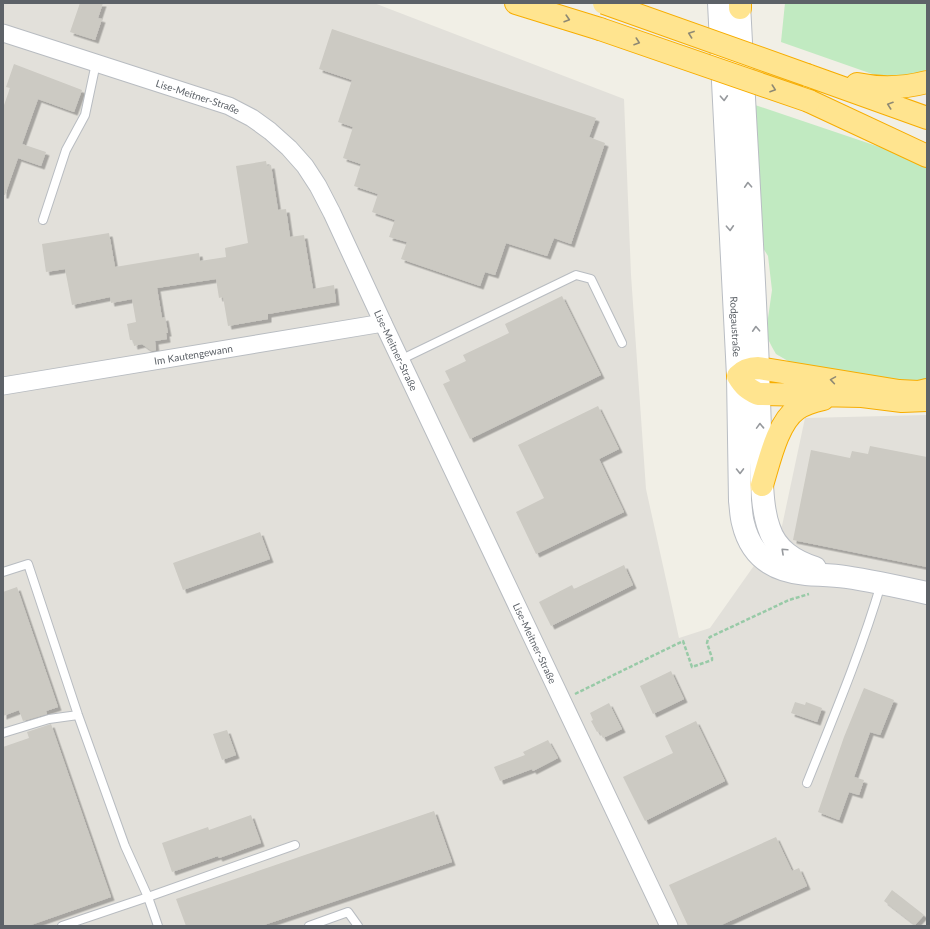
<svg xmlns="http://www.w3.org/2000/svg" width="930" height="929" font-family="Lato,sans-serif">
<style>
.industrial{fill:#e2e0da}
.green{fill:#c1eac1}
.building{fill:#cccac3;filter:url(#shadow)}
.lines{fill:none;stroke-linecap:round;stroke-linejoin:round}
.lane-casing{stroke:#b8bcc1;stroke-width:10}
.street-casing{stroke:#b8bcc1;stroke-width:19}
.secondary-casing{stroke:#b9bdc3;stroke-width:24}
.highway-casing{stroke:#f7ad00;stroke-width:24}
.path{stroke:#98caa7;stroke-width:2.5;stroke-dasharray:4 2;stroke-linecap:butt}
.lane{stroke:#fff;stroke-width:8}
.street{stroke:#fff;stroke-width:17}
.secondary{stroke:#fff;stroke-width:22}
.highway{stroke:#ffe48f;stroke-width:22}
.highway-bridge-casing{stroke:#f7ad00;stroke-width:24;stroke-linecap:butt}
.highway-bridge{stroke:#ffe48f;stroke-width:22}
.oneway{stroke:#8e8974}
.oneway2{stroke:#96999d}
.labels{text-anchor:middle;stroke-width:3;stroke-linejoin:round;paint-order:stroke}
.street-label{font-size:10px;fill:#5d6268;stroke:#fff}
</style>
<defs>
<filter id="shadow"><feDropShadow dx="3.5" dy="3.5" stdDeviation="0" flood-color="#0004"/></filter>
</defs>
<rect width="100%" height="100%" fill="#f1efe6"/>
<path class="industrial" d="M3,3H374L624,99L631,275L646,489L679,638L710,628L782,526L805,418L927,415V926H3Z"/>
<path class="green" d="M785,3H927V69C912,79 892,77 875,75L781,42Z
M755,105L927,163V386L810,369L788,361L776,354L772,347L768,339L767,325L772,290L768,256L763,248Z"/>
<path class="building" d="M80,3H103L98,18L102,19L95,40L70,32Z
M332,29L596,118L589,137L605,143L571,244L554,238L547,256L506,243L495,275L485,272L480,286L401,259L407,242L389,237L395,220L372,212L378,194L354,186L361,164L343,158L353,127L338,122L352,80L319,69Z
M14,64L82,90L74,112L38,99L22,144L46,152L41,166L18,158L5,195H3V108L10,88L6,87Z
M266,161L267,166L271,165L278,210L286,209L290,237L304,235L313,289L334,285L336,302L268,314V319L228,326L223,297L219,298L216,279L157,288L162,318L165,317L168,333H166L167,339L155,341L156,350L152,351L142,344L134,346L133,340H130L127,324L136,322L132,299L111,303L110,297L72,305L65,269L46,272L42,244L109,233L115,267L199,253L200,261L226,257L225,248L248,243L236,166Z
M562,296L601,375L470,439L443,384L450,381L445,371L466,361L463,355L509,333L505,324Z
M598,406L619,449L599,459L624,512L536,554L516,512L544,498L518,445Z
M870,446L927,457V567L793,540L811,450L850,458L852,451L868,454Z
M260,532L270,559L183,590L173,563Z
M624,565L633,585L551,626L539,602L572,585L574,589Z
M17,587L58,707L46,711L47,714L23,721L19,710L3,716V592Z
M671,671L684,699L653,714L640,686Z
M864,688L894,700L880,735L870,732L854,777L864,780L859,795L849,792L839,820L818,812L844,737Z
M795,702L805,705L806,702L822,708L817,722L791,713Z
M609,703L622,729L603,738L599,731L597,732L591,721L593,720L590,713Z
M696,721L725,781L645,821L623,777L673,753L665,736Z
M51,724L111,897L28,926H3V747L29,738L27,732Z
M227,730L236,755L222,760L213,734Z
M548,740L558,758L533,771L532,769L500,781L494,767L525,755L523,752Z
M434,811L452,862L261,926H186L176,899Z
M251,815L261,843L219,858L218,856L172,872L162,843L208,827L209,830Z
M776,837L792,871L799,868L807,886L719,926H688L669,885Z
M892,890L924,915L915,925L884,901Z"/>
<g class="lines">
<defs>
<path id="lane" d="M43,220L66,150L85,115L96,63
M400,360L576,275L591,279L622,343
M3,572L28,564L78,715L125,846L148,897L295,845
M3,733L49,719L78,715
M807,783C833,718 861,652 881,584
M62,926L148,897L158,926
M309,926L348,912L358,926"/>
<g id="street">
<path id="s1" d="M3,33L229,106L252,118L270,131L289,148L305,166L318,186L332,213L383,323L669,926"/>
<path id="s2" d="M3,386L383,323"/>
</g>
<g id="secondary">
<path id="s3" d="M719,3L738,376L740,501C741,508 741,516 743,523C751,557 773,571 806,574C819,575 833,575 846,577C873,581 900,587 927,593"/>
<path d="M739,3C745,125 753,247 758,368C759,400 760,431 761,462C762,482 762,509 769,528C776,550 794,561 815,568"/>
</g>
<path id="highway" d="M516,3L600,29
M740,8V3
M807,75L927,118
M857,84C880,89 904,88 927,82
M809,101L927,156
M927,390L919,392L899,391L758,368C749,368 744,370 738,376C744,386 748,389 758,394L862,396L902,401L927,400
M762,485C769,463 777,423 797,409C804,404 814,401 823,399"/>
</defs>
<use href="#lane" class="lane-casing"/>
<use href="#street" class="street-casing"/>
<use href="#secondary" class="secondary-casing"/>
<use href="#highway" class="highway-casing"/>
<path class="path" d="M575,694L683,641L692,667L712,660V658L707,643L708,639L710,637L789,600L809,594"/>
<use href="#lane" class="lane"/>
<use href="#street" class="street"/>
<use href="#secondary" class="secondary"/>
<use href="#highway" class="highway"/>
<defs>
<path id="highway-bridge" d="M604,3L807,75
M600,29L809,101"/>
</defs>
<use href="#highway-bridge" class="highway-bridge-casing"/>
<use href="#highway-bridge" class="highway-bridge"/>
</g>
<defs><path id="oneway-chevron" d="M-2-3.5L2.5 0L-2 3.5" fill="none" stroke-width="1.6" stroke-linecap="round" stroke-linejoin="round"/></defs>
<g class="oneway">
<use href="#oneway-chevron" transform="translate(567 19) rotate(17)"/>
<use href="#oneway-chevron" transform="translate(691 34) rotate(-160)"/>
<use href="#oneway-chevron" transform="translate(637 42) rotate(19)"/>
<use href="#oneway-chevron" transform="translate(773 89) rotate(19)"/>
<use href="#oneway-chevron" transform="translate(890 105) rotate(-161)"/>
<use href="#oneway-chevron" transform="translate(833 380) rotate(-171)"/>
</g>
<g class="oneway2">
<use href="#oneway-chevron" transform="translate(724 98) rotate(87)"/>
<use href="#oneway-chevron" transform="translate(748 185) rotate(-93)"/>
<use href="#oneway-chevron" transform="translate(730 228) rotate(87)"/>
<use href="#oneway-chevron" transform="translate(756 329) rotate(-93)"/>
<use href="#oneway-chevron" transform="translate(760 426) rotate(-92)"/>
<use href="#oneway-chevron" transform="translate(740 471) rotate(89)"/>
<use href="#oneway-chevron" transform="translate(784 551) rotate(-137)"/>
</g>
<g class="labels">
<g class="street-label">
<text dy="4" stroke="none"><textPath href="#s1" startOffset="205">Lise-Meitner-Straße</textPath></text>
<text dy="4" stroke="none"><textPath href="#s3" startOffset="324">Rodgaustraße</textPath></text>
<text dy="4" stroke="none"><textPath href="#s1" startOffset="541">Lise-Meitner-Straße</textPath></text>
<text dy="4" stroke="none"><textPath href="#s2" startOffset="193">Im Kautengewann</textPath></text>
<text dy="4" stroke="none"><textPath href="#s1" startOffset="865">Lise-Meitner-Straße</textPath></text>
</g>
</g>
<rect width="930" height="929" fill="none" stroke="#5d6268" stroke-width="8"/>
</svg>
